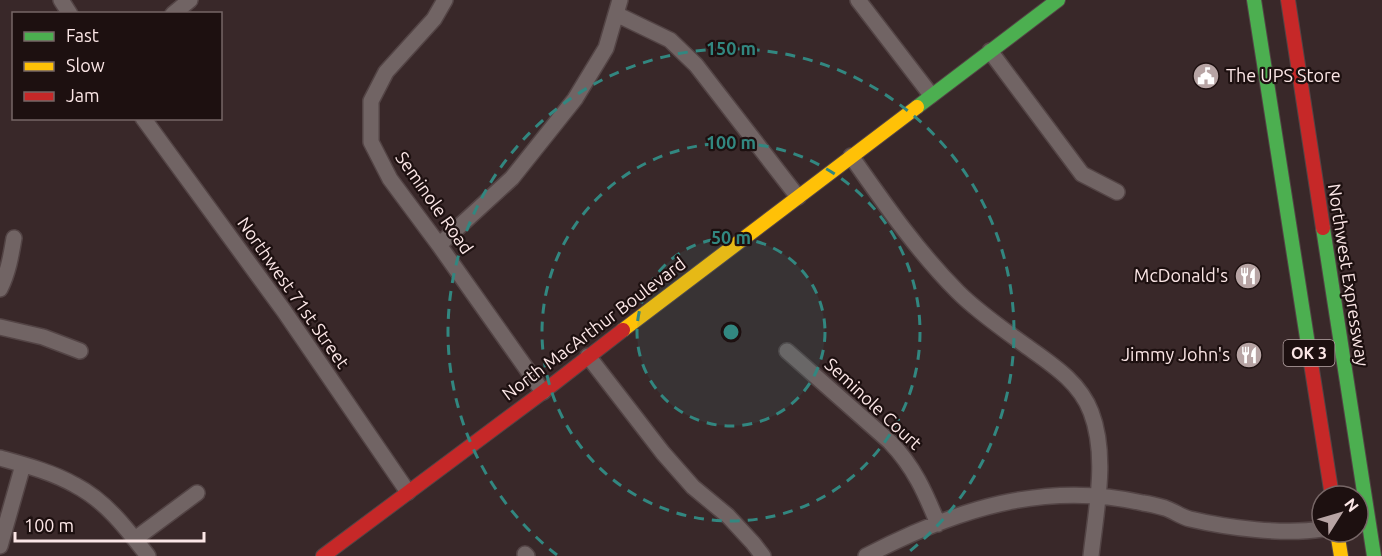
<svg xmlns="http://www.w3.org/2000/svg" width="1382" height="556" font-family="Ubuntu,sans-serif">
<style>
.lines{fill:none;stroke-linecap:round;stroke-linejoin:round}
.street-casing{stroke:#534445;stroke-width:18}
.fast-casing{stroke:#534445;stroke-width:16}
.slow-casing{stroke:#534445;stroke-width:16}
.jam-casing{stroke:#534445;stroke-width:16}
.street{stroke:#716464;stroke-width:15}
.fast{stroke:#4caf50;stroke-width:14}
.slow{stroke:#ffc107;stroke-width:14}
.jam{stroke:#c62828;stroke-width:14}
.ring{fill:none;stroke:#328780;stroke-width:3;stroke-dasharray:10 8}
.labels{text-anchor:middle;stroke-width:4.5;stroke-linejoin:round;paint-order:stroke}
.shield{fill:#1d1010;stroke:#b8a6a6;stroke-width:1.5}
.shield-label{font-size:16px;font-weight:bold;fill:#fbe6e6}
.poi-label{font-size:18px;fill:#fbe6e6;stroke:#1d1010;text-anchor:end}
.street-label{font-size:18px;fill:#fbe6e6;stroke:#1d1010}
.centre{fill:#328780;stroke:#1d1010;stroke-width:3}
.ring-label{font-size:18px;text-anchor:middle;font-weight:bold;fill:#328780;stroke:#1d1010;stroke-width:4.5;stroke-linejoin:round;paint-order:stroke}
</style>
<rect width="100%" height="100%" fill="#392829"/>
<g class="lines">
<defs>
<path id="street" d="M61,0L70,14
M445,0L434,19L386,72L371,101V142L390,179L439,245L543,392
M858,0L931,95
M173,14L190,0
M616,14L670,40L696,65L798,197
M990,51L1082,174L1117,192
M143,118L284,311L408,492
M851,156C884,203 917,251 958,292C977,311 1000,327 1022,343C1048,362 1079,380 1091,412C1108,456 1096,510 1091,556
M439,245L512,178L575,99L606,48L620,0
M0,289C8,273 11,256 14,238
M0,327L43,337L80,351
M787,351L890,442C914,467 925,492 938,524
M588,356L663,453L693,487L728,516L753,543L763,556
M0,458C25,465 52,472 75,485C106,501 127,529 148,556
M135,539L197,493
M0,546L23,465
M525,554L527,556
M866,556C954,510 1044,480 1143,503C1150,504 1158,506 1165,508C1174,511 1181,517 1190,519C1228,528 1284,535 1322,529"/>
<path id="fast" d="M1254,0L1310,357
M917,107L1058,0
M1323,228L1374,556"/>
<path id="slow" d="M623,330L917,107
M1337,532L1341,556"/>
<path id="jam" d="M1288,0L1323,228
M1310,357L1332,496
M323,556L543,392L623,330"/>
</defs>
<use href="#street" class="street-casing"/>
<use href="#fast" class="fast-casing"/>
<use href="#slow" class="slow-casing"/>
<use href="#jam" class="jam-casing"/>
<use href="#street" class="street"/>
<use href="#fast" class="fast"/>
<use href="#slow" class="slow"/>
<use href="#jam" class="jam"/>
</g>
<circle cx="731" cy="332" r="94" fill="#328780" fill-opacity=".12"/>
<g class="ring">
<circle cx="731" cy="332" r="94"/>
<circle cx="731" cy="332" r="189"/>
<path d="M557 555A283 283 0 1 1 905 555"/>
</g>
<defs>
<symbol id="civic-disc" viewBox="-11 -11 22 22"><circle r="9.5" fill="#b7a4a4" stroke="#1d1010"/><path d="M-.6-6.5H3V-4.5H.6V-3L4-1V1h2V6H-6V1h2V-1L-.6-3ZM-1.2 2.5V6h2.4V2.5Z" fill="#fff"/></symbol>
<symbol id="restaurant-disc" viewBox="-11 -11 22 22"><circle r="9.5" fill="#b7a4a4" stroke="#1d1010"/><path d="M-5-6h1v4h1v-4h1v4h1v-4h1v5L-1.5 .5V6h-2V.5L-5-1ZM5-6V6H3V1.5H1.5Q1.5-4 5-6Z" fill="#fff"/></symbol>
</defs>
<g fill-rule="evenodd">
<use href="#civic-disc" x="1191" y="61" width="30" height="30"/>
<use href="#restaurant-disc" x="1233" y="261" width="30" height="30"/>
<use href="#restaurant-disc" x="1234" y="340" width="30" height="30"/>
</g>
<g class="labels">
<rect class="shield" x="1283.5" y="340" width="51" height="26" rx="4.5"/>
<g class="shield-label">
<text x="1309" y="359">OK 3</text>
</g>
<g class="poi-label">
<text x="1226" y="82" text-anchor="start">The UPS Store</text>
<text x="1228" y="282">McDonald's</text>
<text x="1230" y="361">Jimmy John's</text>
</g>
<g class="street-label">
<text transform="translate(434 203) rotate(55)" y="6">Seminole Road</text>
<text transform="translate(1348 275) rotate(81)" y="6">Northwest Expressway</text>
<text transform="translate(293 293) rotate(55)" y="6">Northwest 71st Street</text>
<text transform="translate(594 329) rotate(-37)" y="6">North MacArthur Boulevard</text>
<text transform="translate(873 404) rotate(43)" y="6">Seminole Court</text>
</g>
</g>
<circle cx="731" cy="332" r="9" class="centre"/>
<g class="ring-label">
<text x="731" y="55">150 m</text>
<text x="731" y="149">100 m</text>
<text x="731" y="244">50 m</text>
</g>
<rect x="12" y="12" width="210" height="108" fill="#1d1010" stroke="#766666" stroke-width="1.5"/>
<rect x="24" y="32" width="30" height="9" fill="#4caf50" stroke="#766666" stroke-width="1.5"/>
<text x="66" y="42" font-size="18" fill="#fbe6e6">Fast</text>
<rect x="24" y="62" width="30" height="9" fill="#ffc107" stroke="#766666" stroke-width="1.5"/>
<text x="66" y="72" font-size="18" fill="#fbe6e6">Slow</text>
<rect x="24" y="92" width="30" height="9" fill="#c62828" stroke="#766666" stroke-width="1.5"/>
<text x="66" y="102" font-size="18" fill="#fbe6e6">Jam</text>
<g transform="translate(1340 514) rotate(53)"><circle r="28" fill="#1d1010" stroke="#766666" stroke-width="1.5"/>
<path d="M0-4.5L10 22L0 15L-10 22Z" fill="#b7a4a4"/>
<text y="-9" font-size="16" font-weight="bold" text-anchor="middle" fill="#fbe6e6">N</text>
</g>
<path d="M15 532v9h189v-9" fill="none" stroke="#fbe6e6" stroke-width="3"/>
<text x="24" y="532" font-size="18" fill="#fbe6e6" stroke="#1d1010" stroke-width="4.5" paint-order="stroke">100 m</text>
</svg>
